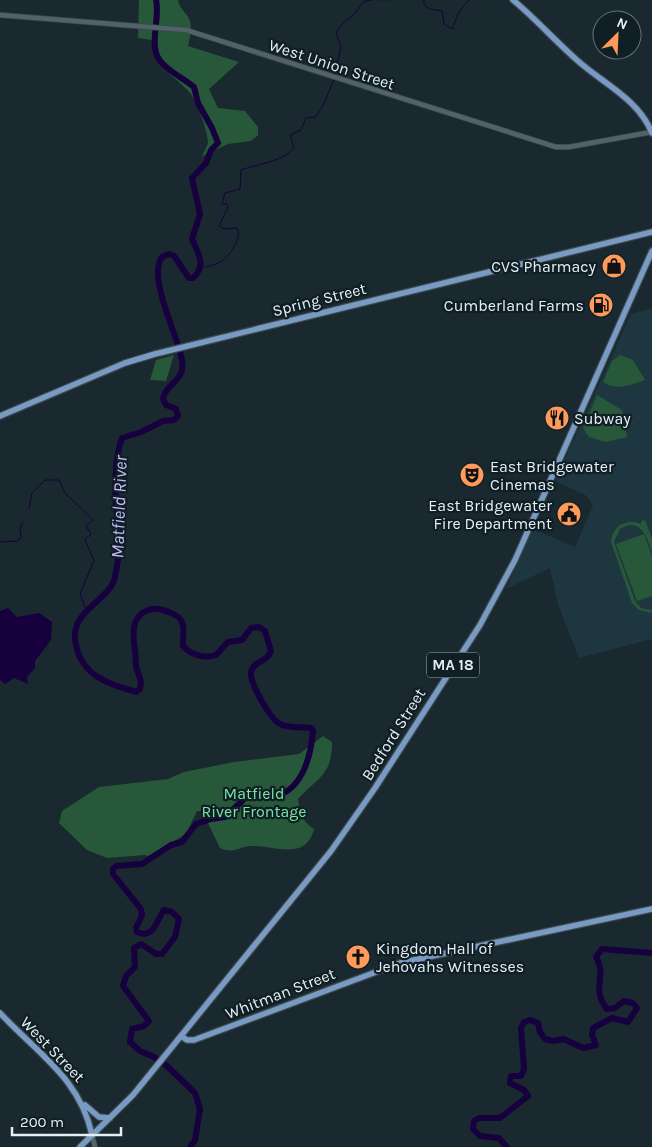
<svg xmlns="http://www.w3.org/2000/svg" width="652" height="1147" font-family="Karla,sans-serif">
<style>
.built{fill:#1e363f}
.green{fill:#265839}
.water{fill:#17003e}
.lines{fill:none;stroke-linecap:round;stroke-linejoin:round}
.stream{stroke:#17003e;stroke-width:1}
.river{stroke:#17003e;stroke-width:6}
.minor-casing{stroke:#3a474c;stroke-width:6}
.major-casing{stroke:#3a474c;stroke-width:8}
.minor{stroke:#516269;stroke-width:4.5}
.major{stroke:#799ac2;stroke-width:5.5}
.labels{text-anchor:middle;stroke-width:4.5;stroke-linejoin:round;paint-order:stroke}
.shield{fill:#101f25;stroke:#a6b1b6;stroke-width:1}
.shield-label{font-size:15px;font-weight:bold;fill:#e6f0f4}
.street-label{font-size:16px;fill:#e6f0f4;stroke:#101f25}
.poi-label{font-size:16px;fill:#e6f0f4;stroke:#101f25;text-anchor:end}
.park-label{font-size:16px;fill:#79e7a2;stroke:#101f25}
.water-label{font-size:18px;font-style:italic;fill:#c3bbf7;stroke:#101f25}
</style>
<rect width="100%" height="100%" fill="#19292f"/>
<path class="built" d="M652,308V639L579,658L558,604L550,568L506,589L533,529L575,547L593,506L587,496L555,481L631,314Z"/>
<path class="green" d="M139,0H178C179,6 182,9 186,14C194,22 190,37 188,46L239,62L209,89L218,108L245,111L258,127V135L251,141L228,144L202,156C204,151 208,146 208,141C207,130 197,101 190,93C173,74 157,69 152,40L138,38Z
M174,355L166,381L150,380L156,360Z
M620,355L633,360L645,380C630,385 617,391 603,382L612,361Z
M597,395L622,410L627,437L606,442L589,437L583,428Z
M645,520L652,538V552C647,537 640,516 620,529L614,542L635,601L641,608L652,610L651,613L639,610L632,603L611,542C612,526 626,518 641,524V521Z
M644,534L652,556V596L637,601L616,544Z
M323,736L332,742C332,776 318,777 298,799C300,813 302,822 314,829C306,861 275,846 254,846C239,845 236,855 220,848L202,811H197L186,834L148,856L145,855L107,858L87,850L59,823L62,811L99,787L168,779L184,772L234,762L299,754Z"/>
<path class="water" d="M8,608L17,617L39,613L52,622L51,640L35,661V668L27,677L28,684L14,678L5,684L0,680V611Z"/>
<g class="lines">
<path class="stream" d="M378,0H380
M386,0H388
M424,0V5L430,9L442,11L444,24L452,29L459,12L469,0
M335,74L341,46L336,34C339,25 346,21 353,15C361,9 359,0 372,0
M200,268C206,267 214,265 220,262C229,257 243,238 237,228L224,229L219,226L228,207L227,204H222L225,193L240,189L241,170C254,165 286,161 294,147L290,135L301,130L306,118L315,117L322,108L334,80
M29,509L32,493L45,480H59L65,493L93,520L86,526L91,534L85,540L94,560L80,594L87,612
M0,542L17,541L21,538L20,528L23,522"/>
<path class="river" d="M156,0C161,20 146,49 163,64C172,73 184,79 194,87L198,103L212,128L218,143L211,150L206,163L192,178L200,214L192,239C198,253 207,265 193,278H189L174,256L169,254L162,257C147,277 178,336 182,360C186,382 165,383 163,399L166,405L176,409L178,416L174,420L163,421L141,432L122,438C115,455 114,495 117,513C117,518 119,523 120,528C120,543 118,563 115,577C111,599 72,610 75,639C79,675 106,683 136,692L140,689C142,681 140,678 137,670C135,664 136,657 135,651C133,635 130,617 148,610C157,607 166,610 175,615C188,622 182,634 183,646C191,655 205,659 216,655L228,642L242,640L251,628L259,627L265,631L271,651C268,662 253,661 251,672C249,682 271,720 280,724C290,729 300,726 311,728L313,731C311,755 303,789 276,796C266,798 255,795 245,798L225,817L211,819L196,824L182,842L171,845L142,864L116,866L113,869V874L141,909L142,915L136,928L137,932C154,940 157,919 164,910L172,912L179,919L175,937L162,954H156L141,944L134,948L135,967L126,976L123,986L149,1021L144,1026L132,1029L130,1042L140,1051L154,1057L167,1066L195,1093L200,1109L195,1140L190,1147
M507,1147L499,1138L480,1136L473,1129L474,1121L479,1118H500L528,1096L524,1090L510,1083L511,1076H521L524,1069L521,1028L524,1022L530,1020L538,1023L540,1032L545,1039L553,1041L564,1039L583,1048L596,1045L592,1035L593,1028L612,1018L628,1022L637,1008L633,1003L624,1001L615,1008L607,1009C590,988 608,977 596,957L602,949L652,953"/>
<defs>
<path id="minor" d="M0,15L186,30L556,147H569L652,132
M92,1135L95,1147"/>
<path id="major" d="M513,0C536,19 555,41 578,61C604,84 638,99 652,133
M0,416L125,363L155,354L652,232
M0,1013C37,1053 80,1078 92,1135
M181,1036L187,1040H194L400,963L652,909
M85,1105L99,1117L110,1118
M80,1147L133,1095L331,851L375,788L480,625L515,560L652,251"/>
</defs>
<use href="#minor" class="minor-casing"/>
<use href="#major" class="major-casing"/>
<use href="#minor" class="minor"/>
<use href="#major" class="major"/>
</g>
<defs>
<symbol id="shop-disc" viewBox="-11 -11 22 22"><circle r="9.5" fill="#ff9b5a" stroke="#101f25"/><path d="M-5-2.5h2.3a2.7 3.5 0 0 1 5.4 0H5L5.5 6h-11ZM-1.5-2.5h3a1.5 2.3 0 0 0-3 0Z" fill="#111"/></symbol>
<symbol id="fuel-disc" viewBox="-11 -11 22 22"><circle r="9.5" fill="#ff9b5a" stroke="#101f25"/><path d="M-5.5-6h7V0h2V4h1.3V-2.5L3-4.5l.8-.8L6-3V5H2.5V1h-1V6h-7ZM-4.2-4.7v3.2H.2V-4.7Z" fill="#111"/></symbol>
<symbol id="restaurant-disc" viewBox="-11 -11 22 22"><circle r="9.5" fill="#ff9b5a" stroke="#101f25"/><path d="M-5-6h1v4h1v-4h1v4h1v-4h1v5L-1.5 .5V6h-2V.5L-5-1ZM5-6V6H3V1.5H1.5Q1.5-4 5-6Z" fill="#111"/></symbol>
<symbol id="theatre-disc" viewBox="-11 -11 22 22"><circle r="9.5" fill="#ff9b5a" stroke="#101f25"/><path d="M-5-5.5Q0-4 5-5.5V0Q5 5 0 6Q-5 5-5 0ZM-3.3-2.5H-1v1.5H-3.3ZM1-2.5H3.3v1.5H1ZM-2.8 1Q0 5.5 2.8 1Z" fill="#111"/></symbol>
<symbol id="civic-disc" viewBox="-11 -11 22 22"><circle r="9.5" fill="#ff9b5a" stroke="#101f25"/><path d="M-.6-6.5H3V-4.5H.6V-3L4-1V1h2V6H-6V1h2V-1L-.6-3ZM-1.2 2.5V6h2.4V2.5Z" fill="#111"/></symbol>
<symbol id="church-disc" viewBox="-11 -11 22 22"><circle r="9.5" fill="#ff9b5a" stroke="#101f25"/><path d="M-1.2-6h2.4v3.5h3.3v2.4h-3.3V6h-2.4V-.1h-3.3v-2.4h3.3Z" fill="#111"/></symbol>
</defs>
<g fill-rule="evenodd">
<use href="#shop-disc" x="600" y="252" width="28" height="28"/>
<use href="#fuel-disc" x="587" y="291" width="28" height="28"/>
<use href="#restaurant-disc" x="543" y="404" width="28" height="28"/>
<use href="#theatre-disc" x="458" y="461" width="28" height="28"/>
<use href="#civic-disc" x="555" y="500" width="28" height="28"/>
<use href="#church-disc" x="344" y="943" width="28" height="28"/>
</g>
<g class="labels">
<rect class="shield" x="427" y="652.5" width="52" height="25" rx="4"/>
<g class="shield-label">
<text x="453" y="670">MA 18</text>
</g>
<g class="street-label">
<text transform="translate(332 64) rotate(18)" y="6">West Union Street</text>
<text transform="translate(319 299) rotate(-14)" y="6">Spring Street</text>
<text transform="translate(393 734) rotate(-58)" y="6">Bedford Street</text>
<text transform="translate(280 993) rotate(-21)" y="6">Whitman Street</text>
<text transform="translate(53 1049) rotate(46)" y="6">West Street</text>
</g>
<g class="poi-label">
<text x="596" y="272">CVS Pharmacy</text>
<text x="584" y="311">Cumberland Farms</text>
<text x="574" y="424" text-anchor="start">Subway</text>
<text x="490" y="472" text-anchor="start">East Bridgewater<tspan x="490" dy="18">Cinemas</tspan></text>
<text x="552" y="511">East Bridgewater<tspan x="552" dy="18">Fire Department</tspan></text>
<text x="376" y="954" text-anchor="start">Kingdom Hall of<tspan x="376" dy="18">Jehovahs Witnesses</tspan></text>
</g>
<g class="park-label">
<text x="254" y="799">Matfield<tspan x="254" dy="18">River Frontage</tspan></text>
</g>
<g class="water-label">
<text transform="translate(119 507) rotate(-88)" y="6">Matfield River</text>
</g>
</g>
<g transform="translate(617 35) rotate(24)"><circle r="24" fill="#101f25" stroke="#667378"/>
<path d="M0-4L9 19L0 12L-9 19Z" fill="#ff9b5a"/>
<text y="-8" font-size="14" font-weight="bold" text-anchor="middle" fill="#e6f0f4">N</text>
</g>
<path d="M12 1127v8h109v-8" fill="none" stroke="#e6f0f4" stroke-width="2.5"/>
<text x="20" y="1127" font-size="15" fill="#e6f0f4" stroke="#101f25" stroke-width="4" paint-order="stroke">200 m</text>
</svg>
